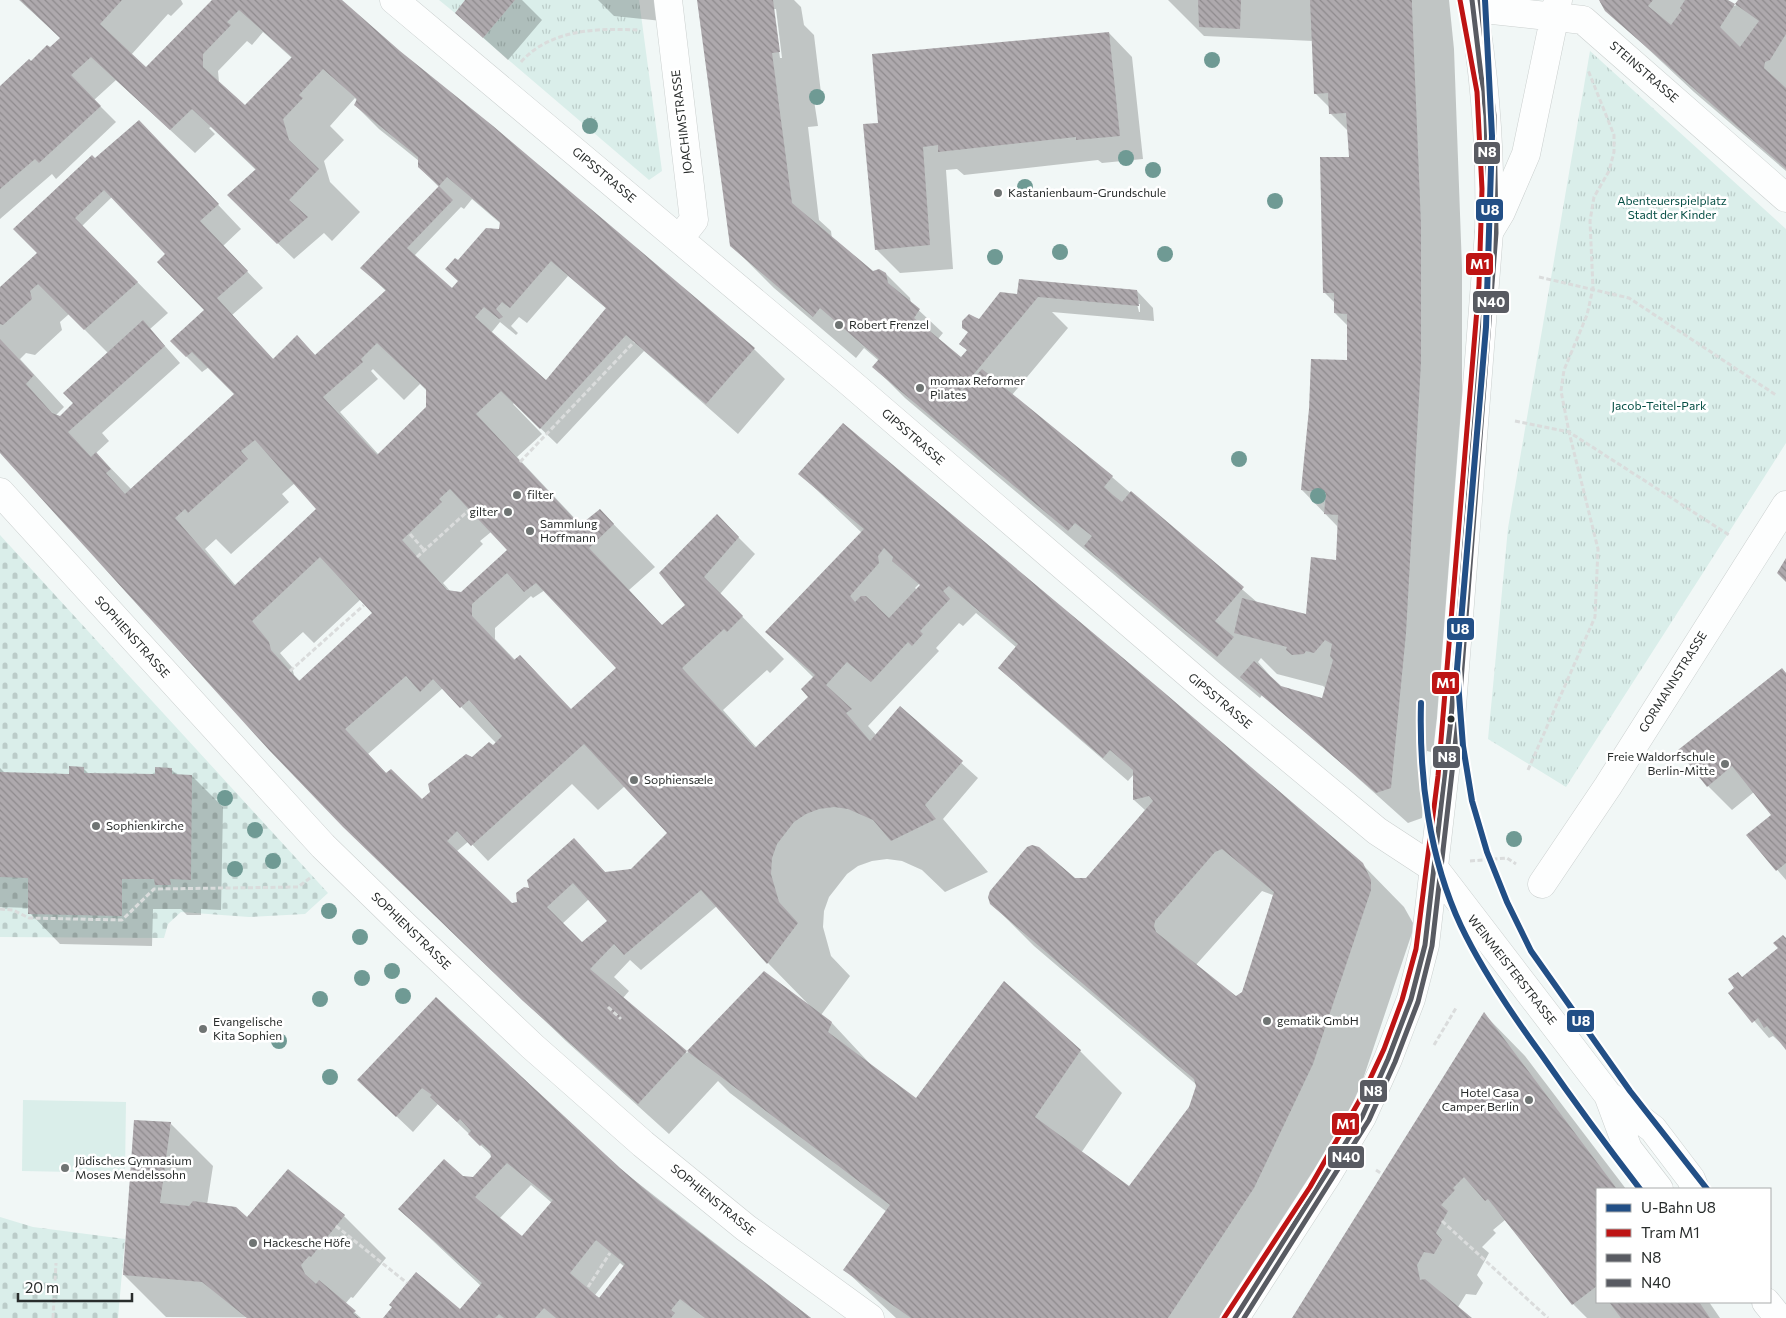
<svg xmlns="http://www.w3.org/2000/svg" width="1786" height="1318" font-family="Commissioner,sans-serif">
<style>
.grass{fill:#daeeea}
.cemetery{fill:url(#cemetery-stones)}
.park{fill:url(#park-tufts)}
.shadow{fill:#0003;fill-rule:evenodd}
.building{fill:url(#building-back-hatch);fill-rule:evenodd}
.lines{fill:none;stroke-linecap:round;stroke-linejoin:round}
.street-casing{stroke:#cbd0cf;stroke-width:29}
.secondary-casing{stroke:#cbd0cf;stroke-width:29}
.path{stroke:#dadcdc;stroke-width:3;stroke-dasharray:5 2.5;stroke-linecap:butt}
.street{stroke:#fdfefe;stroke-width:28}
.secondary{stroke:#fdfefe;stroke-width:28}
.bus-1-casing{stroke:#fff;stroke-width:9}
.bus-2-casing{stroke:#fff;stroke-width:9}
.bus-1{stroke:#595b62;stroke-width:5}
.bus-2{stroke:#595b62;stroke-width:5}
.tram-1-casing{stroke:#fff;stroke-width:9}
.tram-1{stroke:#be1414;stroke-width:5}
.metro-1-casing{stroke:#fff;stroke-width:10}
.metro-1{stroke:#224f86;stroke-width:6}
.tree{fill:#6f9a94}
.poi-dot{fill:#6f7473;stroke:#fff;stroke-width:2}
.bus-dot{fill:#292d2c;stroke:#fff;stroke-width:2}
.labels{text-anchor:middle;stroke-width:5;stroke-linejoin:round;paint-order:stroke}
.street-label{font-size:12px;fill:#292d2c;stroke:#fff}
.poi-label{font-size:12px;fill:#292d2c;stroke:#fff;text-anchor:start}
.park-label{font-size:12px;fill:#054e44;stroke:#fff}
.line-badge{stroke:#fff;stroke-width:2}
.badge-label{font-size:14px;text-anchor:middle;font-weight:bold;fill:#fff}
</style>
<defs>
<pattern id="cemetery-stones" width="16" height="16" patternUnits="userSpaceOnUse" patternTransform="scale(1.25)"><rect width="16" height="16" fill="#daeeea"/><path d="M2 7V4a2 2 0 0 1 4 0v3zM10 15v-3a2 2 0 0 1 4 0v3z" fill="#bbccc9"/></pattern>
<pattern id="park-tufts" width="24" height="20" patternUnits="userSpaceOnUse" patternTransform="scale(1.25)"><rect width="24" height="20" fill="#daeeea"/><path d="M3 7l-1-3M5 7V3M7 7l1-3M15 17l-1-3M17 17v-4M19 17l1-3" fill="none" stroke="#bbccc9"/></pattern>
<pattern id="building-back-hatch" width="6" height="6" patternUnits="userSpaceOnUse" patternTransform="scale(1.25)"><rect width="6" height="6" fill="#aea9ad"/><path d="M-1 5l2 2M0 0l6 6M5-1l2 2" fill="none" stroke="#8e8a8d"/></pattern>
</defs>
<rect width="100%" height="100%" fill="#f1f7f6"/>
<path class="grass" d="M23,1100L126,1102L125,1173L22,1171Z"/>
<path class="cemetery" d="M0,535L328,893L305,914L249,917L181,912L168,924L164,938L0,937Z
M0,1217L33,1227L125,1239L118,1318H0Z"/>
<path class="park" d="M439,0H465L455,13Z
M515,0H639L662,171L649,180L483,38Z
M1590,51L1786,229V443L1566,787L1488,739L1508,528Z"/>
<path class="shadow" d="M19,0H181L183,4L171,16L168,14L131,55L146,69L214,0H340L399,52L493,127L754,349L785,379L738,434L644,351L557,444L514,403L513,404L542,434L517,457L581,525L600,510L655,567L629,590L663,627L687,605L660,573L717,516L755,554L720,594L784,659L770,673L767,670L723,710L757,748L810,697L803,689L814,678L767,632L862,533L800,474L843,424L1209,733L1362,864L1404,907L1413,923L1412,933L1354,1106L1295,1230L1237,1318H896L845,1270L887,1212L730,1093L718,1081L669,1134L566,1041L417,898L336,818L198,670L0,451V289L38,253L15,229L92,156L95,160L139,121L241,229L223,246L263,288L232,315L274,360L297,337L316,356L386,291L362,268L392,236L396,240L397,238L394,234L440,188L419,167V161L379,129L355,105L357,101L355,98L330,126L344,140L324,161L330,182L360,212L332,241L324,233L294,259L229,196L256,170L211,127L209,128L215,134L195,153L116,80L94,100L116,122L56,179L52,174L0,219V88L29,60L31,63L47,47L50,49L61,38ZM263,32L293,59L278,74L281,78L280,79L276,76L246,107L219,82L218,71L247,41L252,45ZM112,197L167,254L159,262L206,310L171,341L202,372L209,367L236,394L131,489L96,453L109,441L102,433L180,363L150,329L168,313L82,226ZM472,199L501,224L500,231L487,229L458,262L455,259L447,269L459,281L452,290L414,256L461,207L464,209ZM568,276L607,309L546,382L491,333L500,322L516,335L518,333L511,326L519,317L527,323ZM69,314L108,353L65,393L75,403L60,418L55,416L64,407L20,359L26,353L35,355L62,330L60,322ZM373,369L404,400L420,384L427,391V408L379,455L340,412L378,379L371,371ZM295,483L318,509L236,586L205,549L216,539L231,554L289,502L282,494ZM491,532L508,550L462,593L451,592L443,583L483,544L480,541ZM936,567L938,569L917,590L915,588ZM545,590L618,669L572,711L520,657L516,661L495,639V628L531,596L533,598ZM361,599L380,619L378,621L372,615L300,681L294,675L292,667L280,653L303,632L314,643ZM976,613L1017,648L1000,668L1024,691L1128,781L1134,774V800L1145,810L1087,879H1074L1039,848L1032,846L1028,848L991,892L989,897L991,903L1034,946L1198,1086L1190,1107L1129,1188L1081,1153L1122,1093L1080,1051L1004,982L916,1100L873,1067L832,1023L821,1015L850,976L831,956L823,927L824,911L829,897L847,874L858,866L872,861L887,859L902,861L922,870L945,892L988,872L943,819L978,778L900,708L877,736L868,726L939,651L936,648L959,623L963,626ZM443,688L496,743L493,746L489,744L472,759L466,756L430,785L431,793L422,801L391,771L387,774L368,754ZM572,784L598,810L625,786L669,833L631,870L606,873L574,839L528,880L530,890L524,888L518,893V903L512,904L457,851L469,841L488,861ZM1262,891L1273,895L1243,993L1239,997L1231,996L1195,966ZM589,899L608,921L582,944L562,924ZM717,906L768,963L809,1005L765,973L687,1053L623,998L629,991L614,977L630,960L641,970Z
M466,0H522L542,20L508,60L456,13Z
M598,0H659L662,21L614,16Z
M698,0H794L801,7L804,25L814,35L821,93L813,94L818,126L808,127L819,220L831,231L832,239L873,273L886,274L910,298L911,303L943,333L938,339L961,358L968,351L960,344L969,333L963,328L979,321L1018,296L1137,291L1153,308L1154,321L1052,312L1068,328L1012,395L1112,477L1258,603L1310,617L1337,561L1338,527L1302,490L1348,361V326L1335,313L1336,304L1324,292L1350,158L1348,131L1330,113V108L1315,93L1313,41L1204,36L1168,0H1449L1454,49L1462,268V405L1439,754L1427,751L1422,818L1408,823L1322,746L1262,695L1260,698L905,398L874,367L879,361L864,348L856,358L774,288L731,245ZM773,9H776L782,58H780ZM1137,304H1140V312H1139ZM1261,658L1277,674L1323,686L1326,689L1323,699L1280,687L1258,662Z
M1600,0H1725L1735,6L1740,0H1786V171L1694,92L1631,33L1600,2Z
M1109,33L1132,57L1143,159L1102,163L1098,160L964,175L957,169L946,170L953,269L900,273L876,249L879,124Z
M1786,674V880L1748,836L1773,815L1754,792L1732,810L1708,786L1680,750Z
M0,768L6,774L70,775L83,768L90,775H156L171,769L178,776H192L223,807L221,910L201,909V915H187L181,909H153L152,946L60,944L30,913V908L0,907Z
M1786,940V1048L1773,1036L1769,1038L1730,993L1742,978L1779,948Z
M436,998L620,1169L811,1318H385L460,1310L481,1286L399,1209L463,1177L473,1178L492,1156L438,1104L413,1132L375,1096ZM531,1185L552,1203L522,1238L499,1219ZM620,1263L625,1267L600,1298L595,1295Z
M1484,1014L1525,1056L1626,1189H1597V1302H1709L1720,1318H1587L1573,1304L1505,1220L1493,1230L1496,1233L1482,1247L1489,1253L1477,1275L1483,1283L1476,1295L1466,1294L1458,1307L1470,1318H1293Z
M171,1124L213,1166L207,1205L248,1219L344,1216L386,1258L353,1298L351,1297L345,1304L361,1318L166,1317L124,1275Z"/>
<path class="building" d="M20,0H122L100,24L146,67L212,0H342L400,51L493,126L755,348L706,404L626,335L540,429L501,391L476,414L580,525L600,509L614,524L589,548L662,625L685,605L659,573L717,514L739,537L704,577L743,616L727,632L724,629L682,668L755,748L808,697L801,689L815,675L765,632L864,529L798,474L843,423L1160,689L1363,863L1371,880V890L1313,1064L1254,1188L1168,1318H911L843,1270L890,1205L687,1051L764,971L832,1022L828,1032L916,1098L1004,981L1081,1050L1035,1117L1129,1186L1189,1107L1196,1086L1194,1079L990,904L988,897L990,891L1027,847L1032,845L1039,847L1075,878H1086L1153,801L1149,796L1133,800V770L1110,750L1103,758L998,668L1018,644L949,586L943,591L950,599L920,631L923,634L912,646L908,642L871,682L847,662L826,685L852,709L846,713L870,741L900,706L963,761L925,805L936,819L891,841L873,820L848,809L834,807L819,809L806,814L794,822L777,844L772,858L771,874L779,902L798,923L767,964L701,890L624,955L614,944L590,969L687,1051L638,1104L523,1001L343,827L269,750L0,453V339L34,375L26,384L52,413L60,416L73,403L63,393L143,320L165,346L68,432L91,457L96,452L111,469L106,473L125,494L234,394L192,352L186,357L170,341L204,310L157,262L165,254L104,190L75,218L138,282L84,330L38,284L30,291L32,299L3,325L0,324V287L37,253L13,229L92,155L95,158L139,120L219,204L200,221L248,271L217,298L273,359L297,335L315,355L386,290L360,268L439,186L453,200L407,248L452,288L458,281L445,269L455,258L458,260L486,228L499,229L500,222L447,177L439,186L418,167V157L354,105L357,99L323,69L299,95L303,98L283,119L289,140L319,169L289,200L308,217L277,244L227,195L256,169L192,109L170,130L91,57L71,75L101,106L39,163L35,159L0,189V86L29,59L31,61L47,45L50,47L60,38ZM239,10L292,57L245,105L203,67V54L231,25L227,22ZM551,261L606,308L546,380L475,317L484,307L499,319L503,317L496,309L502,302L510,308ZM377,343L426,389V407L377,455L323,397L363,362L361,359ZM255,440L316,509L234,586L175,518L185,509L188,513L248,459L241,451ZM450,489L507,550L461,592L447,590L402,540L442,502L439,499ZM884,548L893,557L892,561L920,585L889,618L866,596H861L855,602L850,596L879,563L878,556ZM320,557L372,613L299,681L271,650L269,642L252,621ZM507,573L524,592L536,583L616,668L571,709L520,655L514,660L472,616V604ZM406,676L420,692L433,679L460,708L469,700L502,736L493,745L489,742L472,757L466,754L428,784L430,792L422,799L391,769L386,773L345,729ZM584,744L667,833L631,869L605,872L574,838L527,880L529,888L524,887L516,893L517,902L512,903L447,841L457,831L471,846ZM1222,849L1274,892L1242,992L1236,996L1156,932L1154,926L1155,921L1215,852ZM573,883L607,921L582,942L547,907Z
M465,0H515L483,38L455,13Z
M697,0H773L780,52L772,53L792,203L873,271L879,269L886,273L888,283L920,309L914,318L961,357L967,350L959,344L968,332L962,328V321L969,314L979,319L1000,292L1017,294L1019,279L1137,290L1139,306L1038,297L944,410L982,369L1113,476L1104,487L1113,495L1122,502L1131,491L1244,587L1215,621L1234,637L1217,657L1084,546L1092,536L1075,523L1068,531L879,373L872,367L879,359L820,308L813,317L730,246Z
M1198,0H1241L1240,29L1199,27Z
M1310,0H1412V6L1421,225V362L1406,633L1391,788L1376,793L1240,677L1254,661L1281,686L1322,698L1333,660L1330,656L1332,644L1325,640L1314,653L1306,651L1304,654L1292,655L1286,650L1287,647L1234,633L1242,598L1306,614L1311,557L1336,560L1338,515L1324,514L1326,493L1301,490L1309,409L1311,359L1347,360V314L1334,313V293H1323L1320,157H1349L1346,113L1329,114L1328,93L1314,94Z
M1599,0H1653L1648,6L1671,25L1682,10L1680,8L1685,0H1728L1735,4L1720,27L1740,47L1759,21L1735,4L1738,0H1786V34L1770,60L1765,62L1764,68L1786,88V169L1605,11Z
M1109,32L1120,136L1076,140V137L938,152V145L923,147L930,245L875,250L863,124L878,123L872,54Z
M1786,558V582L1777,573Z
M1782,668L1786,673V863L1776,871L1746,835L1771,815L1732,766L1707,787L1678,750Z
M69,766L84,767V773L155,774V767L172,768V774L192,775L191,880L170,879L171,885H155L154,879H122V916L28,914V878L0,877V772L69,774Z
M1783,935L1786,938V1050L1767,1026L1764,1028L1758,1018L1752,1023L1728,993L1734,988L1728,979L1738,972L1742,977L1778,948L1773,943Z
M436,997L620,1168L654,1197L811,1318H705L680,1299L671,1310L675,1313L671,1318H556L544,1308L535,1318H504L499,1314L495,1318H383L392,1307L389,1305L416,1272L460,1309L482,1283L398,1209L444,1159L463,1176L473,1177L491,1157L490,1151L482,1144L480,1146L468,1134L471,1131L460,1119L457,1122L430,1097L432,1095L422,1088L396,1117L357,1080ZM507,1163L553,1200L522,1236L475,1197ZM596,1240L625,1264L599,1298L570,1273Z
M1484,1012L1617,1189H1597V1286L1572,1305L1488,1199L1485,1201L1464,1177L1453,1188L1455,1190L1441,1205L1448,1211L1436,1233L1442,1240L1434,1254L1424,1252L1417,1265L1420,1280L1425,1279L1472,1318H1292Z
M134,1120L171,1122L160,1203L189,1206L193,1201L236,1207L247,1217L288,1169L345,1215L311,1257L309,1256L301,1265L305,1274L316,1284L319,1280L356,1311L353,1313L359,1318H247L202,1282L123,1275Z
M1609,1302H1699L1710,1318H1621Z"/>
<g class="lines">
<defs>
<path id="street" d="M394,0L846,379L1212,694L1377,831L1435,869
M668,0L694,220L679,239
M1474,8L1583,20L1786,198
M1489,232L1501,212L1526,154L1558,0
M0,492L323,846L405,926L532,1046L643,1144L746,1228L870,1318
M1542,884L1608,786L1786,505"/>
<path id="secondary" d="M1435,869L1608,1095L1653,1129L1691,1179L1695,1189
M1608,1095L1628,1149L1659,1189
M1766,1302L1779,1318
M1235,1318L1326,1177L1362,1117L1388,1059L1411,999L1425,945L1451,719L1489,232C1491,155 1485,76 1472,0"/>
</defs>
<use href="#street" class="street-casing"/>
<use href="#secondary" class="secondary-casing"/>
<path class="path" d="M521,62C550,29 598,28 638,30
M1539,277L1629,298L1776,395
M1515,421L1569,432L1729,535
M520,462L634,342
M410,534L425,551
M417,557L469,510
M290,671L364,605
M1528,770L1595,617L1598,549L1569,432L1561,391L1564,370L1587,315L1593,288L1590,221L1594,197L1609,171L1614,152V135L1588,70
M1470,861L1507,858L1516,864
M0,909L13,910L29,918L122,920L154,889L298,887L310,878
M608,1007L621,1019
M1434,1045L1456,1008
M1376,1170L1382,1174
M1442,1221L1548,1318
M336,1226L407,1283
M588,1287L610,1253
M53,1318L56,1263"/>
<use href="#street" class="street"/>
<use href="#secondary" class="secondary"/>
<defs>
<path id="bus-1" d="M1235,1318L1362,1117L1388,1059L1411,999L1425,945L1451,719L1489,232L1486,116L1472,0"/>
<path id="bus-2" d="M1244,1318L1369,1120L1395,1062L1418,1002L1432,946L1458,720L1496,233L1494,115L1480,0"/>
</defs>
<use href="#bus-1" class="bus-1-casing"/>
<use href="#bus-2" class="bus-2-casing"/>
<use href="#bus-1" class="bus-1"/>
<use href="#bus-2" class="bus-2"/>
<defs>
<path id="tram-1" d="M1224,1318L1310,1187L1362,1096L1384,1049L1402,1000L1416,949L1438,776L1479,285L1482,189L1477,92L1460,0"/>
</defs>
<use href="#tram-1" class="tram-1-casing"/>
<use href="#tram-1" class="tram-1"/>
<defs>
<path id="metro-1" d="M1485,0L1492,136L1486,327L1457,669L1463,746L1472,801L1487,852L1507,902L1531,951L1630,1091L1707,1189
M1421,703C1419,777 1429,858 1461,926C1483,972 1511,1013 1541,1054C1573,1100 1606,1145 1640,1189"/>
</defs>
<use href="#metro-1" class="metro-1-casing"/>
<use href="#metro-1" class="metro-1"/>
</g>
<g class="tree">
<circle cx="1212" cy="60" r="8"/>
<circle cx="817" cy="97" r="8"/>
<circle cx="590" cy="126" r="8"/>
<circle cx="1126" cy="158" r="8"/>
<circle cx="1153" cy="170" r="8"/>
<circle cx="1025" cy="187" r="8"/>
<circle cx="1275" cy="201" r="8"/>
<circle cx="1060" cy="252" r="8"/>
<circle cx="1165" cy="254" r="8"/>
<circle cx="995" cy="257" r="8"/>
<circle cx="1239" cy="459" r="8"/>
<circle cx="1318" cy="496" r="8"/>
<circle cx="225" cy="798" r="8"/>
<circle cx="255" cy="830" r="8"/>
<circle cx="1514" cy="839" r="8"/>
<circle cx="273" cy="861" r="8"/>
<circle cx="235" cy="869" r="8"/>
<circle cx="329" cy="911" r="8"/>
<circle cx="360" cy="937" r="8"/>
<circle cx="392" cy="971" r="8"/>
<circle cx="362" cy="978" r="8"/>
<circle cx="403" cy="996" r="8"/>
<circle cx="320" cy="999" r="8"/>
<circle cx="279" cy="1041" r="8"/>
<circle cx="330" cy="1077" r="8"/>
</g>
<g class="poi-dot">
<circle cx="998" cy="193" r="5"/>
<circle cx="839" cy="325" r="5"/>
<circle cx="920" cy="388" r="5"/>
<circle cx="517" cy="495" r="5"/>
<circle cx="508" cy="512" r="5"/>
<circle cx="530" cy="531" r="5"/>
<circle cx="1725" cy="764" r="5"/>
<circle cx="634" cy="780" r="5"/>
<circle cx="96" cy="826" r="5"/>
<circle cx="1267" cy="1021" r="5"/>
<circle cx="203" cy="1029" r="5"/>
<circle cx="1529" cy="1100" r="5"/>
<circle cx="65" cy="1168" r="5"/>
<circle cx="253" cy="1243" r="5"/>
</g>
<circle class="bus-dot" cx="1451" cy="719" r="4.5"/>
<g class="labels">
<g class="street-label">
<text transform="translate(1644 72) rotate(41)" y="4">STEINSTRASSE</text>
<text transform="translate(682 122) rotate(-97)" y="4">JOACHIMSTRASSE</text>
<text transform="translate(604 175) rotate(40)" y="4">GIPSSTRASSE</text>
<text transform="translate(913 437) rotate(41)" y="4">GIPSSTRASSE</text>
<text transform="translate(132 637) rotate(48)" y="4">SOPHIENSTRASSE</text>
<text transform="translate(1673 682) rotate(-58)" y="4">GORMANNSTRASSE</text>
<text transform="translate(1220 701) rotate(40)" y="4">GIPSSTRASSE</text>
<text transform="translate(411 931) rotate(44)" y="4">SOPHIENSTRASSE</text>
<text transform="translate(1512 970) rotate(52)" y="4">WEINMEISTERSTRASSE</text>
<text transform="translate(713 1200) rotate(39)" y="4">SOPHIENSTRASSE</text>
</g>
<g class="poi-label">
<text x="1008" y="197">Kastanienbaum-Grundschule</text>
<text x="849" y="329">Robert Frenzel</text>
<text x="930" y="385">momax Reformer<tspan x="930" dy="14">Pilates</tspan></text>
<text x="527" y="499">filter</text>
<text x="498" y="516" text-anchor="end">gilter</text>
<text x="540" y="528">Sammlung<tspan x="540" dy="14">Hoffmann</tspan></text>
<text x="1715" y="761" text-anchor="end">Freie Waldorfschule<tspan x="1715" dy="14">Berlin-Mitte</tspan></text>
<text x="644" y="784">Sophiensæle</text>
<text x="106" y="830">Sophienkirche</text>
<text x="1277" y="1025">gematik GmbH</text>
<text x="213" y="1026">Evangelische<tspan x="213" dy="14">Kita Sophien</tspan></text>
<text x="1519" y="1097" text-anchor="end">Hotel Casa<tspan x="1519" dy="14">Camper Berlin</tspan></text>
<text x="75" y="1165">Jüdisches Gymnasium<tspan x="75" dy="14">Moses Mendelssohn</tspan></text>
<text x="263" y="1247">Hackesche Höfe</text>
</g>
<g class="park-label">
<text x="1672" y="205">Abenteuerspielplatz<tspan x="1672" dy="14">Stadt der Kinder</tspan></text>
<text x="1659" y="410">Jacob-Teitel-Park</text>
</g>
</g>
<g class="line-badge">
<rect x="1473" y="141" width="28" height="24" rx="5" fill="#595b62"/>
<rect x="1475" y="198" width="29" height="24" rx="5" fill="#224f86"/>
<rect x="1465" y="252" width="29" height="24" rx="5" fill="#be1414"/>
<rect x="1472" y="290" width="38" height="24" rx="5" fill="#595b62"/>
<rect x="1446" y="617" width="29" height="24" rx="5" fill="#224f86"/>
<rect x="1431" y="671" width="29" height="24" rx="5" fill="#be1414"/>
<rect x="1432" y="745" width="29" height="24" rx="5" fill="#595b62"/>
<rect x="1566" y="1009" width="29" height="24" rx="5" fill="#224f86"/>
<rect x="1359" y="1079" width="29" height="24" rx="5" fill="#595b62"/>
<rect x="1331" y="1112" width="29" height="24" rx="5" fill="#be1414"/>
<rect x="1327" y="1145" width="38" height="24" rx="5" fill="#595b62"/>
</g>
<g class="badge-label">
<text x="1487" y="157">N8</text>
<text x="1490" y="215">U8</text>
<text x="1480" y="269">M1</text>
<text x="1491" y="307">N40</text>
<text x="1460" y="634">U8</text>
<text x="1446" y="688">M1</text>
<text x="1447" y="762">N8</text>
<text x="1581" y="1026">U8</text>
<text x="1373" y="1096">N8</text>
<text x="1346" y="1129">M1</text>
<text x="1346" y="1162">N40</text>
</g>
<rect x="1596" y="1188" width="175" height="115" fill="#ffffff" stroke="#a9abab"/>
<rect x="1606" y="1204" width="25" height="8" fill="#224f86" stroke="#a9abab"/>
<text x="1641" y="1213" font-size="15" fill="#292d2c">U-Bahn U8</text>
<rect x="1606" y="1229" width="25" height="8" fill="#be1414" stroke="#a9abab"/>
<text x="1641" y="1238" font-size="15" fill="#292d2c">Tram M1</text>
<rect x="1606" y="1254" width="25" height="8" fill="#595b62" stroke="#a9abab"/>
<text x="1641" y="1263" font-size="15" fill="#292d2c">N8</text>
<rect x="1606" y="1279" width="25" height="8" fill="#595b62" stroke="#a9abab"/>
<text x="1641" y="1288" font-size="15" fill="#292d2c">N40</text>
<path d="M18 1293v8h114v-8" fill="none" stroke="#292d2c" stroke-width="2.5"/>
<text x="25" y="1293" font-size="15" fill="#292d2c" stroke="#ffffff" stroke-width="4" paint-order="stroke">20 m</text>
</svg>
